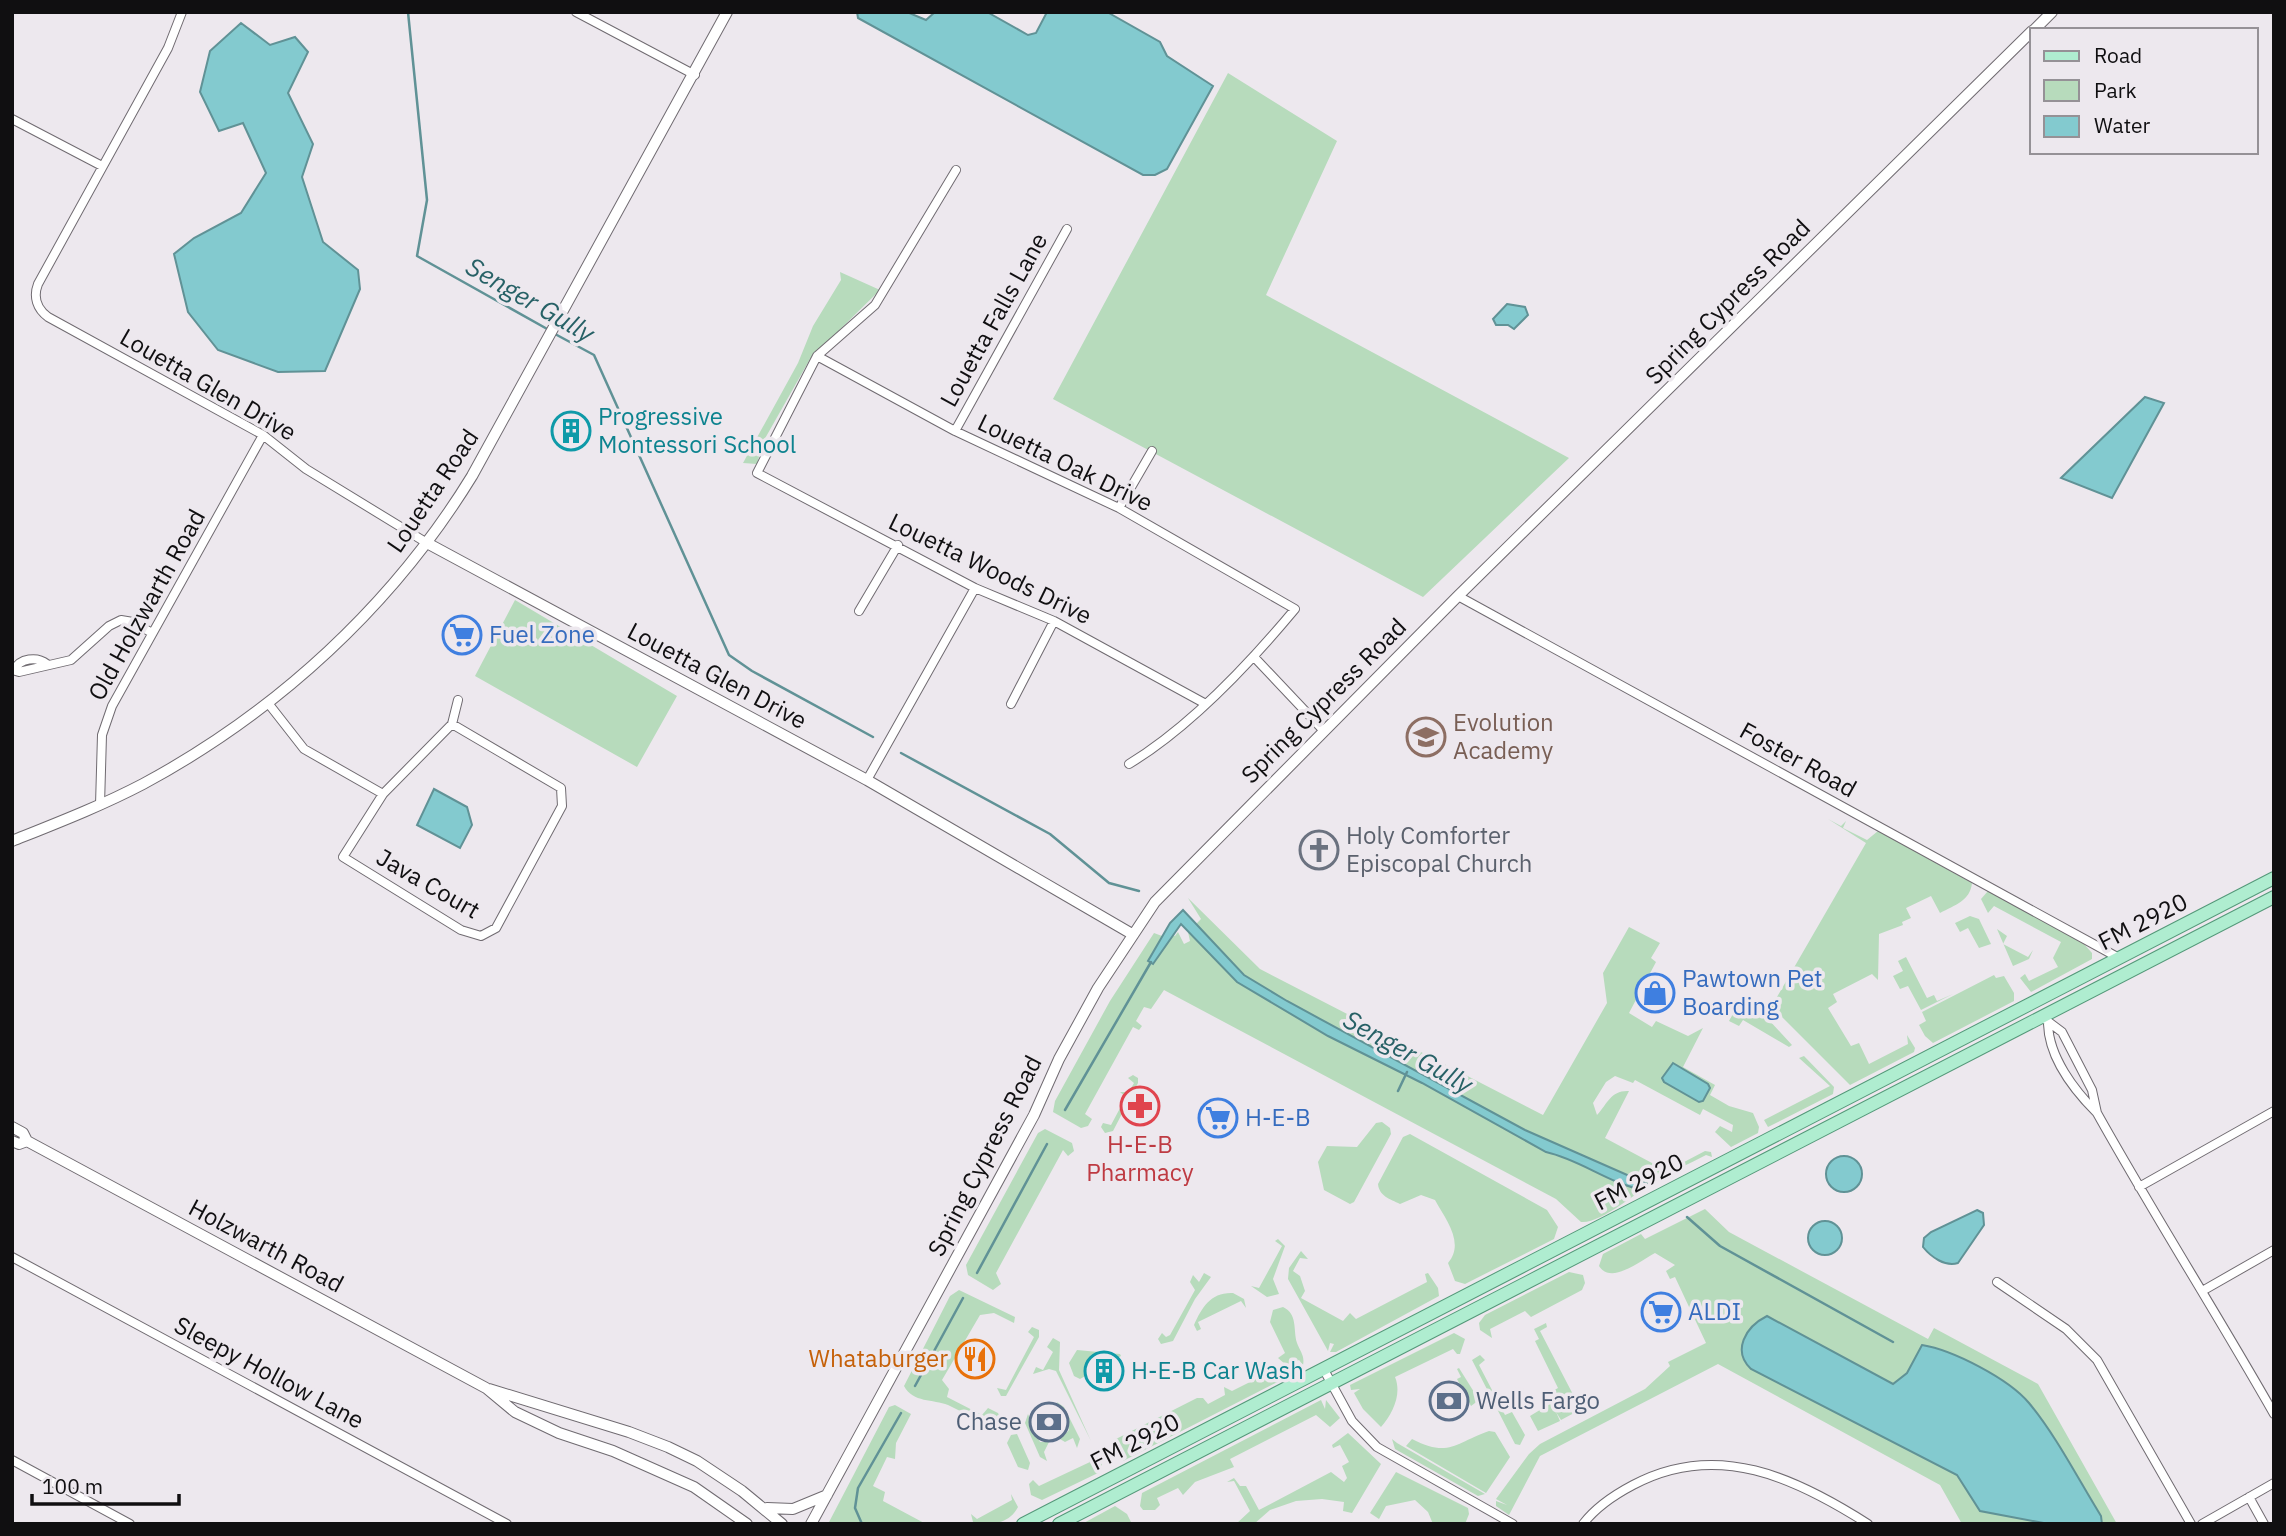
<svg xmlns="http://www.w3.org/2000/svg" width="2286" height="1536" font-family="'IBM Plex Sans',sans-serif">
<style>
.green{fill:#b7dbbc}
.water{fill:#83cacf;stroke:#609296;stroke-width:2}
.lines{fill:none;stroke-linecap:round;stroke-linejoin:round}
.stream{stroke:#609296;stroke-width:2.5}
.street-casing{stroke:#706b71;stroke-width:10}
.secondary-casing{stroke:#706b71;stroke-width:12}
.primary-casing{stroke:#549879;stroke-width:14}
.street{stroke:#fff;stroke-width:8}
.secondary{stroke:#fff;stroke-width:10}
.primary{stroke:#afedd0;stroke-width:12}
.labels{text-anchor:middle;stroke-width:7;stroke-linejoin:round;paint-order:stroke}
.street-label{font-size:24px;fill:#100f11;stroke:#ede8ee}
.culture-label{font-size:24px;fill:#0d838f;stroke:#ede8ee;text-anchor:start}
.shop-label{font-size:24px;fill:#366cbe;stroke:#ede8ee;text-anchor:start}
.education-label{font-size:24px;fill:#785e54;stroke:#ede8ee;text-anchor:start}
.worship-label{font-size:24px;fill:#5b616d;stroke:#ede8ee;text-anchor:start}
.health-label{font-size:24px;fill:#be3a42;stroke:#ede8ee}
.food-label{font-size:24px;fill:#c56008;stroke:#ede8ee;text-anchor:end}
.service-label{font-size:24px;fill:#4e5e75;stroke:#ede8ee;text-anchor:start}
.water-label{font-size:26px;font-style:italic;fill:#276166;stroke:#ede8ee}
</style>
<rect width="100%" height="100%" fill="#ede8ee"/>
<path class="green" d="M1228,73L1337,141L1266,295L1569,458L1423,597L1053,399Z
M840,272L880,290L810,359L763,442L757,464L743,463L798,363L813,326L841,280Z
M515,600L677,696L637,767L475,676Z
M1828,819L1841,826L1846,821L1843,828L1867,840L1878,831L1972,883C1970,901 1955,905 1940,913L1931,896L1906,908L1911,918L1902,922L1903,925L1879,934L1878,980L1872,974L1833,994L1837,1002L1828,1008L1851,1046L1859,1043L1869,1064L1908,1044L1907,1035L1915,1048L1914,1052L1850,1085L1779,1014L1770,1009L1866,843Z
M1988,891L2084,944L2092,953V959L2031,992L2020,978L2025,974L2029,981L2058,967L2053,958L2061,942L1994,906L1988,913L1981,899Z
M1188,898L1260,969L1543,1115L1607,1003L1603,973L1629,927L1660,943L1651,958L1656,962L1629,1013L1652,1027L1656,1021L1688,1036L1703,1028L1683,1067L1715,1085L1710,1095L1729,1106L1753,1113L1759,1127L1758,1133L1731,1147L1715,1132L1720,1126L1732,1132L1733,1125L1703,1109L1700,1115L1635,1080L1633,1083L1615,1076L1606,1082L1593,1103L1597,1115C1608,1103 1611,1090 1629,1091L1605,1138L1667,1171L1705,1151L1711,1152L1712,1157L1706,1155C1689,1164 1672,1171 1657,1180C1638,1191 1601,1224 1581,1222L1556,1199L1164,990L1151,1009L1144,1007L1136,1021L1142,1026L1139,1030L1133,1027L1085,1114L1092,1119L1088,1126L1081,1128L1053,1112L1055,1101L1110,1001L1154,933L1162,936L1167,932L1175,936L1178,932L1184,944L1190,941L1188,932L1201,919Z
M1970,916L1979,919L1991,944L1979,948L1968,928L1960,932L1955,923Z
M1997,929L2007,936L2003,944L2028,957L2033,950L2029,959L2013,966Z
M1906,957L1927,998L1934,995L1937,1001L1953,994L1921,1010L1908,986L1900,989L1893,976L1903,971L1898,961Z
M1994,975L1996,978L2004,976L2014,993V1001L1933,1043L1925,1036L1919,1025L1926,1021L1922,1012Z
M1738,1004L1768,1019L1792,1045L1789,1047L1743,1020L1739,1026L1729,1021Z
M1804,1056L1834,1087L1833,1094L1768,1127L1764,1120L1830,1086L1799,1058Z
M1133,1075L1138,1078V1083L1113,1131L1105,1133L1101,1127L1103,1123L1111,1125L1126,1097L1120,1092H1129L1134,1083L1128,1078Z
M1382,1122L1390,1128L1391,1134L1354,1202L1350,1204L1324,1190L1318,1162L1327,1146L1357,1147L1376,1123Z
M1045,1129L1072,1143L1074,1151L1068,1156L1063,1150L996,1273L1001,1284L993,1290L968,1275L966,1265L1038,1133Z
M1410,1134L1547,1210L1558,1227L1554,1239L1465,1284L1455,1281L1448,1263C1465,1243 1446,1220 1435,1200L1421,1195L1400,1204C1390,1199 1379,1196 1378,1184L1403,1137Z
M1705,1209L1729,1232L1928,1339L1934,1328L2038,1384L2117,1524H1962L1940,1485L1718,1364L1540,1456L1509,1515L1496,1506V1501L1507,1505L1496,1499L1529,1454L1540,1444L1645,1389L1670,1366L1668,1362L1706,1343L1675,1277L1670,1279L1666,1271L1675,1265L1655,1253C1640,1261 1611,1285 1599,1266L1603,1254L1641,1234L1645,1239Z
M1278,1239L1285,1246L1273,1279L1279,1294L1267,1297L1251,1286L1259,1288L1282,1246L1275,1241Z
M1301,1251L1308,1259L1300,1258L1293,1271L1300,1276L1305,1291L1301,1298L1343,1321L1350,1313L1356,1319L1427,1282L1425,1274L1428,1273L1438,1288L1439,1296L1336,1352H1330L1334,1344L1330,1343L1328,1351L1288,1279L1289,1268Z
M1569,1272L1583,1275L1585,1283L1582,1290L1531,1317L1525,1311L1490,1329L1492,1338L1480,1330L1479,1323L1485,1315Z
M1204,1273L1211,1277L1195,1299L1173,1341L1161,1344L1158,1339L1162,1333L1166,1337L1170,1335L1195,1290L1190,1282L1193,1275L1199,1282Z
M959,1290L1015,1317L1014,1323L994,1313L980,1315L942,1380L949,1389L947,1397L982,1415L988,1408L998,1413L1002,1421L999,1429H992C977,1421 963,1412 948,1405C933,1399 913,1403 904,1386L950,1296Z
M1233,1293L1244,1299L1246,1308L1241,1301L1198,1322L1201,1329L1197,1331L1194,1325C1202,1307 1211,1292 1233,1293Z
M1283,1307C1298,1314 1293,1330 1297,1343C1300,1351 1305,1356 1303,1365L1299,1360L1295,1362L1303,1367L1301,1370L1123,1461L1116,1458L1111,1445L1116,1439L1197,1398H1203L1208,1404L1225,1395L1224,1387L1232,1391L1264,1375L1259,1368L1269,1372L1285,1364L1278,1358L1285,1353L1270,1322L1273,1310Z
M1546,1323L1547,1327L1540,1331L1579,1406L1589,1405L1561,1420L1556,1412L1560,1421L1538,1431L1530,1416L1553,1402L1549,1393L1558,1388L1535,1341L1539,1339L1534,1329Z
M1032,1327L1039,1330V1337L1006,1396H1001L997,1388L1006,1390L1034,1337L1028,1332Z
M1454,1333L1465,1339L1460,1354H1457L1453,1349L1395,1377C1402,1394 1393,1413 1381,1427L1363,1409L1354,1393L1360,1389L1351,1390L1350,1385Z
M1053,1338L1060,1342L1059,1370L1091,1441L1056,1371L1049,1369L1033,1374L1036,1367L1043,1370L1053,1352L1047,1347Z
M1077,1350L1120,1354L1121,1356L1080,1379L1074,1376L1069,1363Z
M1480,1355L1485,1360L1479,1365L1505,1415L1512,1412L1525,1435L1520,1445L1515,1444L1472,1360Z
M1459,1368L1479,1400L1471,1406L1457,1379L1461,1377L1457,1369Z
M1321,1400L1325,1409L1326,1400L1340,1418L1330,1427L1316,1415L1230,1459L1234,1467L1195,1482L1183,1495L1178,1488L1157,1498L1160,1505L1155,1510H1143L1140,1506L1142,1493Z
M1057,1402L1064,1407L1080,1439L1077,1448L1073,1438L1065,1442L1060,1439L1069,1430Z
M895,1405L911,1414L896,1443L895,1459L887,1457L873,1486L885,1492L883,1501L926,1524H828L889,1407Z
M1028,1414L1040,1442H1049L1044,1452L1047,1461L1040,1457L1025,1423Z
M1489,1431L1495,1432L1510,1457L1486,1493L1406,1446L1412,1439C1449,1458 1455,1443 1489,1431Z
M1348,1433L1381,1464L1352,1513L1343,1511L1344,1502L1322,1499L1296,1501L1270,1510L1254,1524H1236L1250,1511L1234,1481L1227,1482L1234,1478L1240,1486H1246L1259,1510L1331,1472L1344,1482L1347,1478L1342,1466L1349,1462L1340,1445L1333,1448L1332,1445Z
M1017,1434L1030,1463L1028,1470L1018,1467L1007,1443L1011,1435Z
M1392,1439L1397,1443L1485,1494L1478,1496L1395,1449Z
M1091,1454L1098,1457L1102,1465L1098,1473L1042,1500L1031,1495L1029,1484L1033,1480L1039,1486L1090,1462L1088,1457Z
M1396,1472L1468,1508L1469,1514L1465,1524H1433L1428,1512L1415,1500L1386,1506L1379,1519L1370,1513Z
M1011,1494L1018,1507C1008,1526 989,1524 970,1524L973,1522L971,1514L977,1519L1012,1500Z
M1115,1506L1127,1514L1132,1524H1082Z"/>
<path class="water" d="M857,12H907L926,20L935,12H987L1028,35L1036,33L1047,12H1107L1160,42L1167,56L1213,86L1167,169L1155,175H1143L858,18Z
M241,23L270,45L295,37L308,52L288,93L313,144L302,177L323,242L358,270L360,289L325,371L278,372L218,350L188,312L174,254L194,238L241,213L266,173L243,123L219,131L200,92L210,51Z
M1507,304L1525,307L1528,315L1514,329L1508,325H1496L1493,319Z
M2145,397L2164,403L2112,498L2061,478Z
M434,789L467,807L472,825L460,848L417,825Z
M1183,910L1244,975L1287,1001L1525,1130L1650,1185L1643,1190C1608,1183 1581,1160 1546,1152L1422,1083L1328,1036L1237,982L1181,924L1153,964L1148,961L1170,923Z
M1673,1063L1708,1084L1710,1088L1703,1101L1699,1102L1664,1082L1662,1078Z
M1826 1174a18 18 0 1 1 36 0a18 18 0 1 1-36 0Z
M1977,1210L1983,1213L1984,1225L1958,1263C1945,1267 1931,1257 1923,1247L1924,1238L1931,1232Z
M1808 1238a17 17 0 1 1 34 0a17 17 0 1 1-34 0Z
M1767,1316L1893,1384L1907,1373L1922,1345C1953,1350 2009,1379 2029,1403C2057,1437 2078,1479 2101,1516L2102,1524H2049L1980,1511L1957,1475L1751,1369C1732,1351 1745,1327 1767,1316Z"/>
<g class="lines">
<path class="stream" d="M408,12L427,200L417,256L549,330
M555,334L594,355L729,655L752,671L873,737
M901,753L1050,834L1109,883L1139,891
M1398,1091L1407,1072
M1065,1110L1151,962
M1687,1217L1720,1246L1893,1342
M977,1273L1047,1144
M915,1386L963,1298
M862,1524L855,1508L858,1488L901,1413"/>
<defs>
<path id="street" d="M182,12L168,48L38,284C33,297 37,309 48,317L263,435L306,469L427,543
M576,12L695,75
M12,119L102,166
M956,170L875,305L817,356L757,473L975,588L1054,621L1204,703
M817,356L955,431L1119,508L1295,609C1250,663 1190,727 1129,764
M955,431L1067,229
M1119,508L1152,451
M1458,596L2119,958
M859,611L898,545
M1255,658L1324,731
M12,670L19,672L71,660L109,626L121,620L133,622L152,633
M14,670C20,658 37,656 47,664
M268,703L304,749L383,794
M1011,704L1054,621
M452,724L561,788L562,806L496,928L481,936L461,930L343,857L383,794L452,724L458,700
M867,780L975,588
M100,805L102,735L112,706L263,435
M2046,1020L2062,1032L2092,1090L2097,1113
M2048,1024C2049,1057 2074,1090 2097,1113C2154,1215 2216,1312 2274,1414
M2139,1187L2274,1111
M12,1257L507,1524
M1997,1282L2066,1329L2097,1360L2191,1524
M2204,1290L2274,1250
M1323,1368L1352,1421L1377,1447L1513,1524
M12,1460L130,1524
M2249,1497L2264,1524
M1583,1524C1596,1507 1614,1495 1633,1485C1717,1440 1796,1478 1868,1524
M2202,1524L2274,1483"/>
<path id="secondary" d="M2034,30L2052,12
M427,543L867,780L1132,934
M12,841C57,823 101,806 143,784C277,712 393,605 472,476L727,12
M12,1127L23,1133L27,1141L486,1388L515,1412L559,1433L613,1451L694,1487L747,1524
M12,1141L19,1144L27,1141
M489,1389L629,1432L668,1447L697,1461L742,1491L782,1524
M767,1508L793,1509L827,1495
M811,1524L1034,1115L1059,1059L1098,988L1155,902L1458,596L2032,31"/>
<path id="primary" d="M1023,1524L2274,878
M1059,1524L2274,897"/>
</defs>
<use href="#street" class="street-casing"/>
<use href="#secondary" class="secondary-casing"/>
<use href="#primary" class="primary-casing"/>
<use href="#street" class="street"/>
<use href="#secondary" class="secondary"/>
<use href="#primary" class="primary"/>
</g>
<defs>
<symbol id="building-ring" viewBox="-11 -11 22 22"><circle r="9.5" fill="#ede8ee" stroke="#0f9aa8" stroke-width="1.5"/><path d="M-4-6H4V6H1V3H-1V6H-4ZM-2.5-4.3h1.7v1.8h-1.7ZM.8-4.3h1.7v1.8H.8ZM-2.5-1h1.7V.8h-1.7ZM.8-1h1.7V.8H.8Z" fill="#0f9aa8"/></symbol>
<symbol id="supermarket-ring" viewBox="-11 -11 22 22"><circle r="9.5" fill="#ede8ee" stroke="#3f7fe0" stroke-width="1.5"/><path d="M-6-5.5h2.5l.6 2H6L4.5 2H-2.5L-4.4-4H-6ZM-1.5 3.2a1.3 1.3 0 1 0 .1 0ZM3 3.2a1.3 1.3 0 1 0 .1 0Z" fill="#3f7fe0"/></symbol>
<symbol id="school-ring" viewBox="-11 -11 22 22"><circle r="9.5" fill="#ede8ee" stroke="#8d6e63" stroke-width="1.5"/><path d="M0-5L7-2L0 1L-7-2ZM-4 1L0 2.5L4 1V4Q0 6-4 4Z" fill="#8d6e63"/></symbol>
<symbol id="church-ring" viewBox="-11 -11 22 22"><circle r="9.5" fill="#ede8ee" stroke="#6b7280" stroke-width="1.5"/><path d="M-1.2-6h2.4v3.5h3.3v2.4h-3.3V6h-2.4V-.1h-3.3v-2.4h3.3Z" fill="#6b7280"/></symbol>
<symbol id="shop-ring" viewBox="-11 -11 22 22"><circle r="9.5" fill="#ede8ee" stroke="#3f7fe0" stroke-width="1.5"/><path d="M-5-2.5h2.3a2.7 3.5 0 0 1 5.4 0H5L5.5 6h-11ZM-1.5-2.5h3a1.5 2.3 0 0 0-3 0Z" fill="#3f7fe0"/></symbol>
<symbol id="pharmacy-ring" viewBox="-11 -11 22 22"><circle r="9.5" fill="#ede8ee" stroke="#e0444e" stroke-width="1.5"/><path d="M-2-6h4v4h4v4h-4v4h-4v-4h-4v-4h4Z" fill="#e0444e"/></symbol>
<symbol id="restaurant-ring" viewBox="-11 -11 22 22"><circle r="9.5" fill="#ede8ee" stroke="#e8710a" stroke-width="1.5"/><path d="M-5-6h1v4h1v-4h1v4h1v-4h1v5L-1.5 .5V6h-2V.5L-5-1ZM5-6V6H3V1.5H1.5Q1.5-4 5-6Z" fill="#e8710a"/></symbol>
<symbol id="bank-ring" viewBox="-11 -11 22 22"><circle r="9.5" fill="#ede8ee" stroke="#5c6f8a" stroke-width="1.5"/><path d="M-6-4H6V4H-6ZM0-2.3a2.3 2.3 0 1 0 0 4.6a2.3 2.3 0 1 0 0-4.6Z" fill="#5c6f8a"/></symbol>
</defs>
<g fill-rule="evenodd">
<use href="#building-ring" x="549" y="409" width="44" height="44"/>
<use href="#supermarket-ring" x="440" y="613" width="44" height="44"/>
<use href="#school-ring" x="1404" y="715" width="44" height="44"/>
<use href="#church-ring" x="1297" y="828" width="44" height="44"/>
<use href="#shop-ring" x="1633" y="971" width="44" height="44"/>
<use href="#pharmacy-ring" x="1118" y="1084" width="44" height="44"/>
<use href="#supermarket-ring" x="1196" y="1096" width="44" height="44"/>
<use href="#supermarket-ring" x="1639" y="1290" width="44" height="44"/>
<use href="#restaurant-ring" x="953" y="1337" width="44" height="44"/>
<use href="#building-ring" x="1082" y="1349" width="44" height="44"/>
<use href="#bank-ring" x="1427" y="1379" width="44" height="44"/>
<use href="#bank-ring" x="1027" y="1400" width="44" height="44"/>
</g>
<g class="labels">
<g class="street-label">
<text transform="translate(1728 302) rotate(-45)" y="8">Spring Cypress Road</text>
<text transform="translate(994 320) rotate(-61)" y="8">Louetta Falls Lane</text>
<text transform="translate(208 385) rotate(30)" y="8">Louetta Glen Drive</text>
<text transform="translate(1065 463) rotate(26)" y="8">Louetta Oak Drive</text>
<text transform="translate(433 491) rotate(-56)" y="8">Louetta Road</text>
<text transform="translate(990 569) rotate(26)" y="8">Louetta Woods Drive</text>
<text transform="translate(147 605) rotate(-61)" y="8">Old Holzwarth Road</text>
<text transform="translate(717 676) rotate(28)" y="8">Louetta Glen Drive</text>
<text transform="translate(1324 701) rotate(-45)" y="8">Spring Cypress Road</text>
<text transform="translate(1798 760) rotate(29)" y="8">Foster Road</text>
<text transform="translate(428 884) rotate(30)" y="8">Java Court</text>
<text transform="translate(2143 922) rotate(-27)" y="8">FM 2920</text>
<text transform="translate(985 1156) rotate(-63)" y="8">Spring Cypress Road</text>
<text transform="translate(1639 1182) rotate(-27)" y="8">FM 2920</text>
<text transform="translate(266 1246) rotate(28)" y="8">Holzwarth Road</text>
<text transform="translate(269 1373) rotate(28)" y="8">Sleepy Hollow Lane</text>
<text transform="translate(1135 1442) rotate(-27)" y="8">FM 2920</text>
</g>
<g class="culture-label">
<text x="598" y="425">Progressive<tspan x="598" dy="28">Montessori School</tspan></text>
<text x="1131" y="1379">H-E-B Car Wash</text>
</g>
<g class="shop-label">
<text x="489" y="643">Fuel Zone</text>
<text x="1682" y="987">Pawtown Pet<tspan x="1682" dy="28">Boarding</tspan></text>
<text x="1245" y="1126">H-E-B</text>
<text x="1688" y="1320">ALDI</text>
</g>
<g class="education-label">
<text x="1453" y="731">Evolution<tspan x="1453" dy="28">Academy</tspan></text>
</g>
<g class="worship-label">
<text x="1346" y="844">Holy Comforter<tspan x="1346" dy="28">Episcopal Church</tspan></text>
</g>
<g class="health-label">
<text x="1140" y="1153">H-E-B<tspan x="1140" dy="28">Pharmacy</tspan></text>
</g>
<g class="food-label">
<text x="948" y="1367">Whataburger</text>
</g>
<g class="service-label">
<text x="1476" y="1409">Wells Fargo</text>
<text x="1022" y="1430" text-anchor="end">Chase</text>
</g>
<g class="water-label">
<text transform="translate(530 300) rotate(30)" y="9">Senger Gully</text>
<text transform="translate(1408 1052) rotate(29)" y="9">Senger Gully</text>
</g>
</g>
<rect width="2286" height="1536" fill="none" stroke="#100f11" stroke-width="28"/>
<rect x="2030" y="28" width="228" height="126" fill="#ede8ee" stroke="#959196" stroke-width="2"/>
<rect x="2044" y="51" width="35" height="10" fill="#afedd0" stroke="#959196" stroke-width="2"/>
<text x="2094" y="63" font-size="21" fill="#100f11">Road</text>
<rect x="2044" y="80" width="35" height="21" fill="#b7dbbc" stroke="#959196" stroke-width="2"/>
<text x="2094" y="98" font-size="21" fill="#100f11">Park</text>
<rect x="2044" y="116" width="35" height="21" fill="#83cacf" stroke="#959196" stroke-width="2"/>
<text x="2094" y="133" font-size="21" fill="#100f11">Water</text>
<path d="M32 1494v10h147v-10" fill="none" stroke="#100f11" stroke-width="3.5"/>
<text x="42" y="1494" font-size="21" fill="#100f11" stroke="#ede8ee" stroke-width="5" paint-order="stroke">100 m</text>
</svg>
